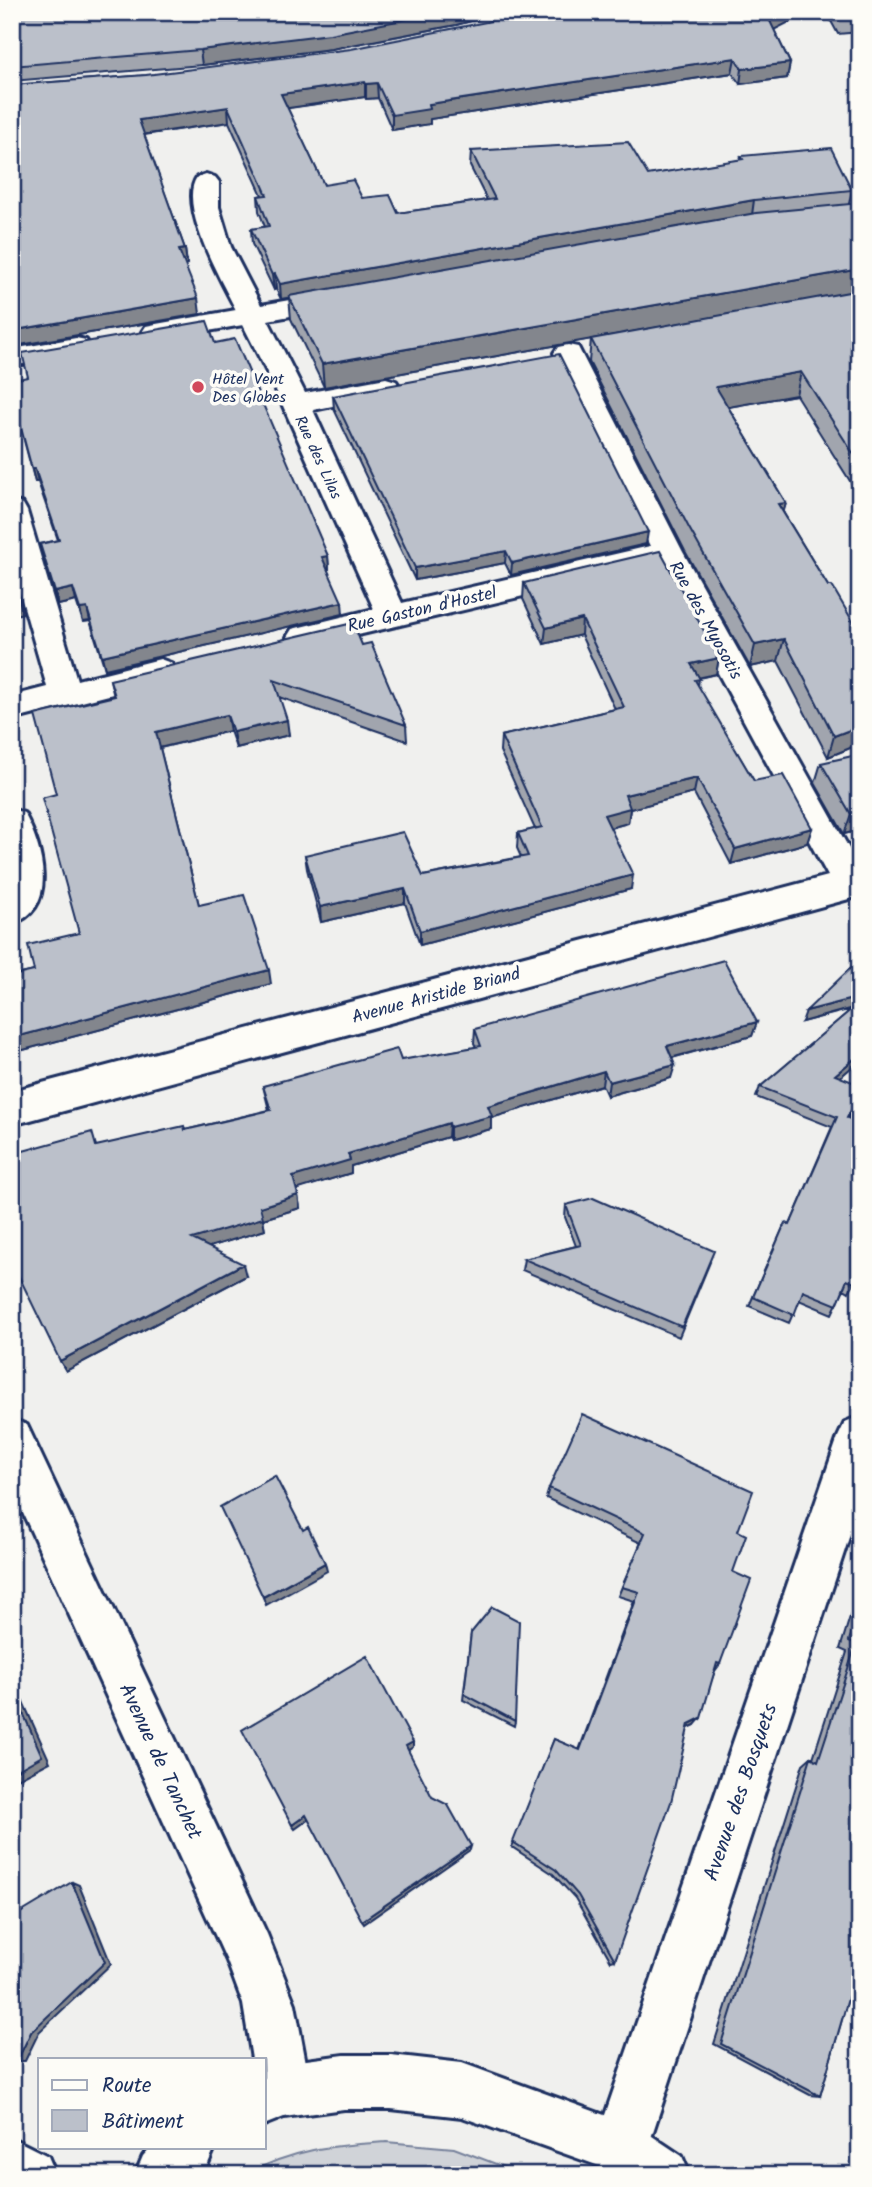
<svg xmlns="http://www.w3.org/2000/svg" width="872" height="2187" font-family="Kalam,sans-serif">
<style>
.green{fill:#d0d3d8;stroke:#76819b;stroke-width:2}
.lines{fill:none;stroke-linecap:round;stroke-linejoin:round}
.street-casing{stroke:#1b2f5e;stroke-width:6}
.secondary-casing{stroke:#1b2f5e;stroke-width:6}
.street{fill:#fdfcf7;fill-rule:evenodd}
.secondary{fill:#fdfcf7;fill-rule:evenodd}
.wall{fill:#a1a5ae;stroke:#1b2f5e;stroke-width:2}
.shaded-wall{fill:#83868d;stroke:#1b2f5e;stroke-width:2}
.building{fill:#bbc0ca;stroke:#1b2f5e;stroke-width:2}
.poi-dot{fill:#d1495b;stroke:#fdfcf7;stroke-width:2.5}
.labels{text-anchor:middle;stroke-width:7;stroke-linejoin:round;paint-order:stroke}
.far-poi-label{font-size:16px;fill:#1b2f5e;stroke:#fdfcf7;text-anchor:start}
.far-street-label{font-size:16px;fill:#1b2f5e;stroke:#fdfcf7}
.street-label{font-size:18px;fill:#1b2f5e;stroke:#fdfcf7}
.near-street-label{font-size:21px;fill:#1b2f5e;stroke:#fdfcf7}
</style>
<rect width="100%" height="100%" fill="#f0f0ee"/>
<filter id="ink" filterUnits="userSpaceOnUse"><feTurbulence type="fractalNoise" baseFrequency=".0143" numOctaves="2"/><feDisplacementMap in="SourceGraphic" scale="14" xChannelSelector="R" yChannelSelector="G"/><feConvolveMatrix kernelMatrix="1 2 1 2 8 2 1 2 1" color-interpolation-filters="sRGB"/></filter>
<g filter="url(#ink)">
<path class="green" d="M386,2142L454,2148L512,2170L509,2175H245C295,2148 331,2146 386,2142Z"/>
<g class="lines">
<defs>
<path id="street" d="M206,174L215,177L219,182V207L231,247L261,305L341,291L350,293L354,299L350,305L341,307L268,320L305,393L386,378L396,381L400,387L396,393L313,410L402,603L650,546L554,353L558,347L568,345L578,347L683,552L860,868V896L12,1125V1091L828,876L659,564L303,648L292,645L287,637L292,629L374,609L275,388L243,325L156,340L146,338L142,332L146,326L156,324L236,310C222,282 177,205 197,177Z
M76,338L86,340L90,346L86,352L12,366V349Z
M12,501L23,504L27,511L77,680L160,659L171,663L176,671L171,679L12,720V696L47,687L12,565Z
M12,809L24,813C42,846 60,908 12,924Z
M860,1416V1504L648,2147L640,2166L621,2174L602,2166L594,2147L838,1437L845,1422Z
M12,1419L27,1425L267,1934L295,2004L311,2090L303,2109L284,2117L265,2109L264,2059H252L243,2004L227,1961L12,1489Z"/>
<path id="secondary" d="M344,2055H391L462,2063L640,2128L682,2156L690,2175H615L605,2168L462,2117L391,2109H344L284,2117L264,2125V2071L284,2063Z
M12,2138L48,2156L56,2175H12Z
M151,2147H215L207,2166L199,2175H135L143,2156Z"/>
</defs>
<use href="#street" class="street-casing"/>
<use href="#secondary" class="secondary-casing"/>
<use href="#street" class="street"/>
<use href="#secondary" class="secondary"/>
</g>
<path class="wall" d="M12,12H505L456,25L331,49L202,65L12,81Z
M826,12H860V32L838,34Z
M774,30L790,63L787,78L740,84L732,73L430,119V124L392,130L378,98L366,99L365,97L287,108L324,185L362,198L398,213L487,200L470,166L471,151L648,175L740,160L741,156L852,190L849,204L860,203V497L796,395L728,407L786,503L783,512L828,586L859,632H860V744L828,757L778,661L750,667L685,551L589,362L591,339L324,387L291,319L289,297L281,299L276,289L274,290L252,244L251,229L265,227L259,211L258,196L262,195L229,122L144,135L185,249L187,264L185,265L200,314L20,345L12,316V85Z
M215,343L328,556L329,569H327L343,614L105,669L90,621L83,622L76,601L58,605L40,544L58,540L38,482H35L12,395Z
M333,396L646,544L511,575L505,563L415,580L334,409Z
M524,583L719,658L716,674L699,678L698,687L754,781L812,828L807,843L731,864L694,793L630,809L628,823L610,828L631,889L420,945L405,903L321,922L307,869L305,855L423,876L521,857L517,848L518,833L535,829L500,751L501,736L615,709L581,635L544,644L523,599Z
M362,645L406,725L407,741L279,697L289,735L236,748L230,731L160,748L199,905L271,984L12,1053V976L34,971L79,933L56,794L114,697L110,680Z
M821,763H860V830L844,834L815,783Z
M860,959V1060L840,1077L860,1094L848,1118L854,1283L849,1292L844,1289L832,1314L799,1300L789,1323L749,1306L785,1223L790,1225L832,1127L756,1097L760,1087L852,1009L802,1022Z
M757,1022L752,1036L672,1058L671,1078L607,1096L602,1085L491,1118V1129L450,1140L448,1137L351,1166V1173L297,1189L300,1208L263,1219L265,1230L209,1247L246,1276L66,1371L60,1361L97,1146L185,1130L269,1110L263,1086L476,1047L474,1043L475,1029Z
M566,1205L710,1262L679,1337L522,1270L524,1259L576,1246L565,1217Z
M549,1488L738,1531L720,1664L715,1671L695,1725L688,1728L615,1960L611,1961L575,1898L553,1874L512,1847L554,1739L579,1750L634,1601L618,1596L641,1543L546,1498Z
M860,1589V1957L820,2096L810,2095L714,2044L803,1764L811,1757L813,1758L847,1652L840,1649L858,1591Z
M471,1633L515,1721L514,1726L463,1700Z"/>
<path class="shaded-wall" d="M444,12H505L456,25L331,49L202,65L200,50Z
M782,12H809L766,34L769,19Z
M735,58L732,73L430,119V124L392,130V115L429,104Z
M790,63L787,78L740,84L742,69Z
M365,82V97L282,109L281,94Z
M377,83L378,98L366,99V84Z
M228,107L229,122L141,135L139,120Z
M754,200L752,215L281,299L280,284Z
M185,249L187,264L182,265L179,250Z
M860,269V291L324,387L322,364Z
M275,274L276,289L274,290L272,275Z
M198,298L200,314L20,345L16,330Z
M801,372L796,395L712,410L716,387Z
M32,469H35L38,482H35Z
M786,503L780,525L778,504Z
M648,532L646,544L511,575L512,563Z
M506,551L505,563L415,580V568Z
M328,556L329,569L323,570L322,557Z
M12,575L23,613L12,616Z
M73,588L76,601L58,605L55,592Z
M342,602L343,614L105,669L102,656Z
M87,608L90,621L83,622L80,609Z
M582,619L581,635L544,644L546,628Z
M784,639L778,661L750,667L755,645Z
M719,658L716,674L688,680L691,664Z
M227,715L230,731L159,748L156,732Z
M287,720L289,735L236,748L233,732Z
M860,726V744L828,757L834,736Z
M697,778L694,793L630,809L628,823L602,830L604,815L625,795Z
M860,812V830L844,834L851,814Z
M812,828L807,843L731,864L735,849Z
M633,875L631,889L420,945V931Z
M405,889V903L321,922L320,907Z
M269,970L271,984L12,1053V1038Z
M860,997V1006L802,1022L806,1011Z
M757,1022L752,1036L663,1060L667,1046Z
M860,1054V1060L830,1086L835,1075Z
M675,1065L671,1078L607,1096L609,1082Z
M604,1071L602,1085L491,1118V1129L450,1140V1127L488,1106Z
M449,1123L448,1137L351,1166V1173L296,1190L293,1177L348,1154Z
M298,1195L300,1208L263,1219L265,1230L196,1251L192,1239L260,1207Z
M243,1264L246,1276L66,1371L60,1361Z
M325,1563L327,1571L266,1605L263,1597Z
M12,1677L50,1762L12,1782Z
M701,1718L695,1725L684,1730L689,1724Z
M413,1742V1747L406,1752V1746Z
M12,1803L18,1817L12,1819Z
M306,1815L309,1819L295,1829L292,1825Z
M471,1846L470,1850L364,1924L362,1921Z
M72,1882L79,1885L111,1964L39,2032L25,2061H17L31,2032Z"/>
<path class="building" d="M12,12H444L330,34L200,50L12,66Z
M523,12H782L769,19L790,63L742,69L735,58L429,104L430,109L392,115L377,83L366,84L365,82L281,94L324,185L353,180L362,198L390,195L398,213L495,199L471,151L628,142L648,175L743,159L741,156L831,148L852,190L754,200L280,284L275,274L272,275L251,229L269,226L258,196L267,195L228,107L139,120L185,249L179,250L198,298L16,330L12,316V85L146,75L351,49L486,22Z
M837,12H860V17L841,19Z
M860,203V269L322,364L289,296L756,213Z
M860,290V464L801,372L716,387L786,503L778,504L828,586H832L859,632H860V726L834,736L784,639L755,645L689,528L591,339Z
M207,321L215,343L235,339L328,556L322,557L342,602L102,656L87,608L80,609L73,588L55,592L40,544L59,540L35,469H32L12,394V380L28,377L22,353Z
M559,354L648,532L512,563L506,551L415,568L333,396Z
M660,551L719,658L691,664L700,679L695,680L754,781L783,775L812,828L735,849L697,778L625,795L630,808L604,815L633,875L420,931L405,889L320,907L305,855L403,832L423,876L528,856L518,833L542,827L501,736L624,707L582,619L546,628L524,583Z
M12,575L18,596L12,597Z
M353,623L362,645L371,643L406,725L274,680L287,720L233,732L227,715L156,732L199,905L244,895L269,970L12,1038V976L34,971L28,945L79,933L42,798L56,794L35,715L115,696L110,680Z
M857,755L860,763V812L851,814L821,763Z
M860,959V997L806,1011Z
M724,960L757,1022L667,1046L675,1065L609,1082L604,1071L488,1106L492,1116L450,1127L449,1123L348,1154L350,1160L293,1177L298,1195L260,1207L263,1218L192,1239L243,1264L60,1361L12,1262V1154L92,1132L96,1146L184,1126L185,1130L271,1110L263,1086L397,1049L401,1060L481,1046L475,1029Z
M860,1002V1054L835,1075L860,1085V1093L847,1118L860,1122V1270L854,1283L847,1280L837,1305L803,1291L794,1315L753,1297L785,1223L790,1225L837,1117L760,1087Z
M593,1198L714,1251L682,1327L524,1259L581,1245L566,1205Z
M582,1414L753,1491L738,1531L746,1535L733,1572L751,1580L720,1664L717,1663L701,1718L689,1724L671,1802L615,1960L578,1895L556,1870L513,1842L554,1739L580,1750L639,1592L622,1587L645,1533L549,1488Z
M275,1476L303,1530L308,1527L325,1563L263,1597L220,1507Z
M860,1606V1957L820,2096L721,2044L811,1757L818,1761L856,1644L849,1641Z
M492,1607L519,1621L515,1721L464,1694L471,1633Z
M367,1656L413,1742L406,1746L432,1797L448,1805L471,1846L362,1921L306,1815L292,1825L242,1730Z
M12,1688L42,1756L12,1773Z
M72,1882L105,1962L31,2032L17,2061L12,2059V1918Z"/>
</g>
<circle class="poi-dot" cx="198" cy="387" r="7"/>
<g class="labels">
<g class="far-poi-label">
<text x="212" y="384">Hôtel Vent<tspan x="212" dy="18">Des Globes</tspan></text>
</g>
<g class="far-street-label">
<text transform="translate(319 457) rotate(65)" y="6">Rue des Lilas</text>
</g>
<g class="street-label">
<text transform="translate(422 609) rotate(-13)" y="6">Rue Gaston d'Hostel</text>
<text transform="translate(706 620) rotate(61)" y="6">Rue des Myosotis</text>
<text transform="translate(436 995) rotate(-15)" y="6">Avenue Aristide Briand</text>
</g>
<g class="near-street-label">
<text transform="translate(161 1761) rotate(65)" y="7">Avenue de Tanchet</text>
<text transform="translate(740 1792) rotate(-71)" y="7">Avenue des Bosquets</text>
</g>
</g>
<rect width="872" height="2187" fill="none" stroke="#fdfcf7" stroke-width="42"/>
<rect x="21" y="21" width="830" height="2145" fill="none" stroke="#1b2f5e" stroke-width="2.5" filter="url(#ink)"/>
<rect x="38" y="2058" width="228" height="91" fill="#fdfcf7" stroke="#a3aaba" stroke-width="2"/>
<rect x="52" y="2080" width="35" height="10" fill="#fdfcf7" stroke="#a3aaba" stroke-width="2"/>
<text x="102" y="2092" font-size="21" fill="#1b2f5e">Route</text>
<rect x="52" y="2110" width="35" height="21" fill="#bbc0ca" stroke="#a3aaba" stroke-width="2"/>
<text x="102" y="2128" font-size="21" fill="#1b2f5e">Bâtiment</text>
</svg>
